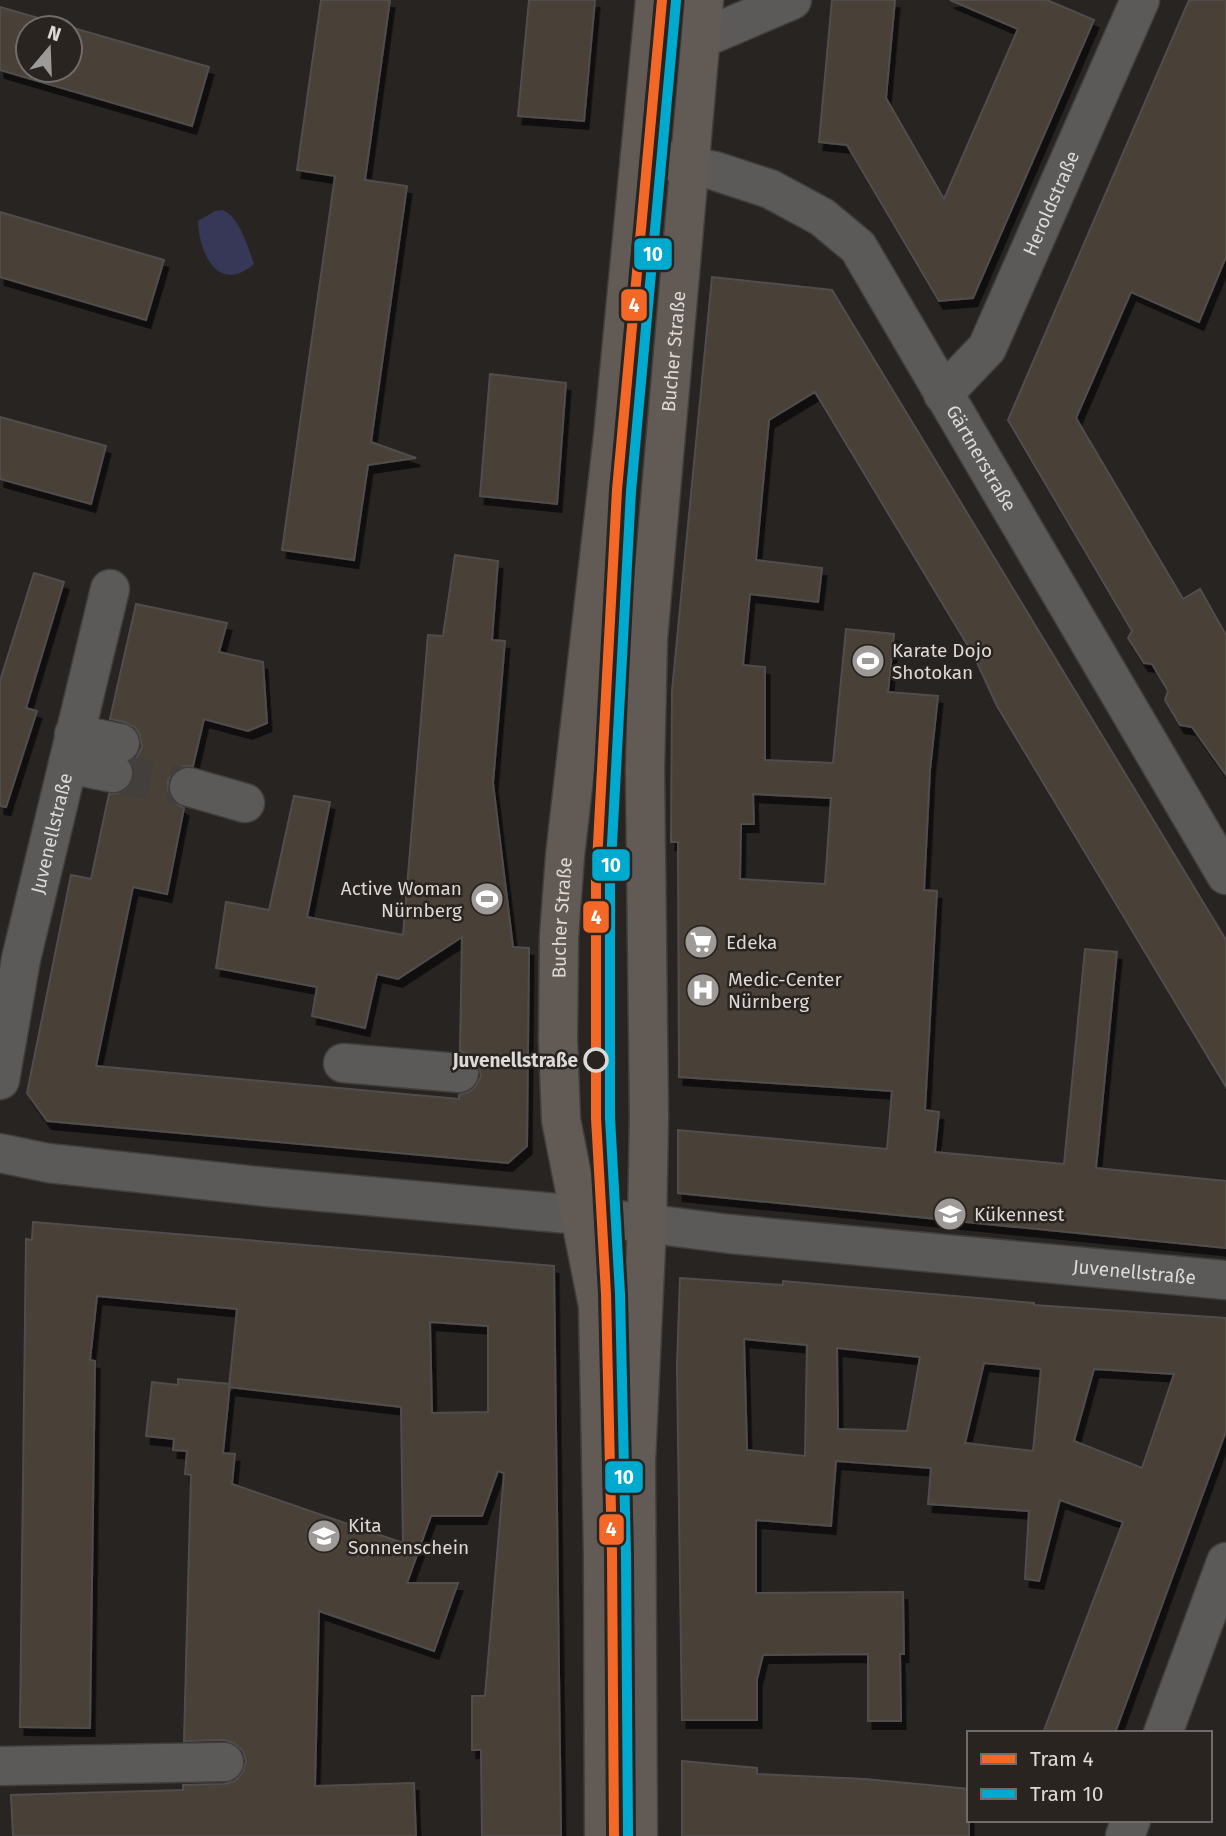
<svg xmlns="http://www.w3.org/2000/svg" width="1226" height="1836" font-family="'Fira Sans',sans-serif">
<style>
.green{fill:#373757}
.building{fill:#483f37;stroke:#514e4d;stroke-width:2;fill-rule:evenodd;filter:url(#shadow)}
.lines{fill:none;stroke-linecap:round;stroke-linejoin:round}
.minor-tunnel{stroke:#423f3d;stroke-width:38;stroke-dasharray:38 19;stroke-linecap:butt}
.minor-casing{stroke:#413f3d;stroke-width:41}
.major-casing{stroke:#413f3d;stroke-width:41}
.minor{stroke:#5c5a58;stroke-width:38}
.major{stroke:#625b55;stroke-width:38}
.tram-1-casing{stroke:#292420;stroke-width:16}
.tram-2-casing{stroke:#292420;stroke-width:16}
.tram-1{stroke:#f36827;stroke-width:10}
.tram-2{stroke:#00a9ce;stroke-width:10}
.stop-dot{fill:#292420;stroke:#ddd9d7;stroke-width:3.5}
.labels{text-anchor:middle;stroke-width:5;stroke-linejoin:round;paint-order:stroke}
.street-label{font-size:19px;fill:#ddd9d7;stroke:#292420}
.poi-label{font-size:19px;fill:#ddd9d7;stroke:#292420;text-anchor:start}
.stop-label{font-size:19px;font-weight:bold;fill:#ddd9d7;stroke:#292420;text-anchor:end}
.line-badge{stroke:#292420;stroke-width:2.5}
.badge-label{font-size:19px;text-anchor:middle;font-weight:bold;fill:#fff}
</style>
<defs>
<filter id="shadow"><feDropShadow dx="4.5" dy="8" stdDeviation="0" flood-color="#0009"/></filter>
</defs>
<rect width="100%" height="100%" fill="#272422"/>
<path class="green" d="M223,210C240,218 248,247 254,264C218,295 199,253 198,221L215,211Z"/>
<path class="building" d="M321,0H390L365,180L407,186L371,442L416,458L368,465L354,560L282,550L335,176L297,170Z
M529,0H595L584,121L518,116Z
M832,0H895L886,98L944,199L1018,29L950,0H1047L1094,20L973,298L939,301L847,145L819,142Z
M1189,0H1226V257L1199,322L1131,292L1076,418L1183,599L1200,589L1226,635V775L1192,727L1180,725L1165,700L1168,691L1152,664L1144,663L1128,638L1132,631L1008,420Z
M0,7L209,67L192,126L0,70ZM28,28H70V70H28Z
M0,212L164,260L146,320L0,277Z
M712,277L832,290L1226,940V1087L997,706L974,656L815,392L769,420L756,560L822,568L818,602L750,594L743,665L765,667V760L833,763L846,629L894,634L888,692L938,696L930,770L924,890L937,891L925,1110L939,1112L935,1152L1064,1164L1085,949L1117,952L1096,1168L1226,1181V1248L678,1193V1130L887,1149L892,1091L679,1077L678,842H671L672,691ZM753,794L831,798L825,884L740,879L741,824H754Z
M490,374L566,383L557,504L480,496Z
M0,417L106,446L91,504L0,479Z
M455,555L498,561L492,640L505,641L493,783L513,947L529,948L527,1146L508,1163L47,1121L27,1093L71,875L91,879L109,794L121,793L130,787L134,777V767L131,761L137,757L142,747L140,735L135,727L124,722L110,719L136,604L227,623L219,652L263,662L267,723L248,731L204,719L193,766H183L174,771L168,780V792L173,802L184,808L167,894L133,887L96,1066L459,1099V1095L469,1092L476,1086L481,1076L478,1063L471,1055L460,1051L462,937L398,979L377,974L365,1028L312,1016L317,987L216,968L226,902L269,910L294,796L330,802L307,917L403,935L428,635L443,636Z
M34,573L64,582L26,708L37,711L6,807L0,806V681Z
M33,1222L554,1266L561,1836H482L481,1750H472V1696H485L504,1473L498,1471L482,1516H431L407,1583H458L434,1651L319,1611L315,1786L414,1783L416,1836H13L11,1795L183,1790V1785L224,1784L235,1781L243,1772L246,1761L243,1751L234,1743L224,1740L184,1741L191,1475L185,1474L187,1451L173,1450L174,1439L146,1436L152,1382L178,1385V1379L230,1384L223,1453L235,1454L232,1484L403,1543L401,1407L229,1387L237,1309L97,1296L90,1360L95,1361L90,1728L20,1727L26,1239L32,1240ZM430,1322L488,1326V1412L432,1413Z
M680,1278L783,1285V1281L1034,1303V1305L1226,1318V1431L1115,1733H1043L1123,1522L1060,1500L1039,1581L1025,1579L1029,1511L928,1504L931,1468L836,1461L831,1526L756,1520V1593L903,1592L904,1654H900L901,1721H868V1654L763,1655L757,1679V1720H682L677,1365ZM744,1339L807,1345L805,1456L747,1450ZM837,1348L920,1357L907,1431L838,1429ZM984,1363L1041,1369L1033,1451L965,1443ZM1094,1369L1174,1374L1142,1468L1074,1441Z
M682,1761L757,1768V1774L865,1779L969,1789V1836H682Z"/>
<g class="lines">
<path class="minor-tunnel" d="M113,773L189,787"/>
<defs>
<g id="minor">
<path d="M701,39L792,0"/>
<path id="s1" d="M640,155L715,171L770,189L822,217L858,247L1226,875"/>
<path id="s2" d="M943,394L987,348L1140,0"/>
<path d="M74,734L120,743"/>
<path d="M68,764L113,773"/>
<path d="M189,787L245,803"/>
<path d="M343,1063L459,1073"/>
<path id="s3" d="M0,1080L21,959L110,589"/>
<path id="s4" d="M0,1153L48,1163L267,1187L580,1215L730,1234L1226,1280"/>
<path d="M1163,1733L1226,1562"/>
<path d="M0,1766L224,1762"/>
<path d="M1125,1836L1131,1820"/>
</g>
<g id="major">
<path id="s5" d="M604,1836L603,1554L598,1306L561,1120L558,1039L559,937L565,856L613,436L655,0"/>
<path id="s6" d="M638,1836L636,1461L647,1225L649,1118L645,770L648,639L704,0"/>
</g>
</defs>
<use href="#minor" class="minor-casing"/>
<use href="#major" class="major-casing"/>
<use href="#minor" class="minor"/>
<use href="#major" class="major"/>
<defs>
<path id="tram-1" d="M614,1836L612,1554L606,1294L596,1118V881L617,490L662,0"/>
<path id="tram-2" d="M628,1836L626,1554L620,1294L610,1118V881L631,491L676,1"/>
</defs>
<use href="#tram-1" class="tram-1-casing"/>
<use href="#tram-2" class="tram-2-casing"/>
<use href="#tram-1" class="tram-1"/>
<use href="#tram-2" class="tram-2"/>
</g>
<defs>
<symbol id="stadium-disc" viewBox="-11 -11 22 22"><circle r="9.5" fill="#9d9a98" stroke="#292420"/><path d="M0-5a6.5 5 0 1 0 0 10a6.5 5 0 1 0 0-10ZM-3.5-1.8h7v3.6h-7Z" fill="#fff"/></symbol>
<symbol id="supermarket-disc" viewBox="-11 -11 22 22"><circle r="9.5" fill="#9d9a98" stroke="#292420"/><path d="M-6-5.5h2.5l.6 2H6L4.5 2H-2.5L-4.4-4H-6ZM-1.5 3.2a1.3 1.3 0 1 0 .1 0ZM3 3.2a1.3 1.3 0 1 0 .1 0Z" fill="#fff"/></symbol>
<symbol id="hospital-disc" viewBox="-11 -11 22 22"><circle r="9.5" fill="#9d9a98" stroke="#292420"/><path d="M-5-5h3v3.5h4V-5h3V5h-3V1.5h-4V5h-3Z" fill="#fff"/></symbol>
<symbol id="school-disc" viewBox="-11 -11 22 22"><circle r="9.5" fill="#9d9a98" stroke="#292420"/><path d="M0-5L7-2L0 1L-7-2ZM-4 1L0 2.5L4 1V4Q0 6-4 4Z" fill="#fff"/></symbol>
</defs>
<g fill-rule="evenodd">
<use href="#stadium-disc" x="849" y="642" width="38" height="38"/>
<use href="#stadium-disc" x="468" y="880" width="38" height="38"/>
<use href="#supermarket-disc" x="682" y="923" width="38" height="38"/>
<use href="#hospital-disc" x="684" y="971" width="38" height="38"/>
<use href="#school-disc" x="931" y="1195" width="38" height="38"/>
<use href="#school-disc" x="305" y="1517" width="38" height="38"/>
</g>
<circle class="stop-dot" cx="596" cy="1060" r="11"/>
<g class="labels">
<g class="street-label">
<text dy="7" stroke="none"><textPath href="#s2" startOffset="222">Heroldstraße</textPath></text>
<text dy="7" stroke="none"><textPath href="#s6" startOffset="1486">Bucher Straße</textPath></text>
<text dy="7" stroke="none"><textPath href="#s1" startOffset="485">Gärtnerstraße</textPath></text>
<text dy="7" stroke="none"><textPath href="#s3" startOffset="252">Juvenellstraße</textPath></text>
<text dy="7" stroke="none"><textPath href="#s5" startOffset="922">Bucher Straße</textPath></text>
<text dy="7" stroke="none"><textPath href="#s4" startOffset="1141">Juvenellstraße</textPath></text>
</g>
<g class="poi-label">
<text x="892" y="657">Karate Dojo<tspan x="892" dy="22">Shotokan</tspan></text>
<text x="462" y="895" text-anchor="end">Active Woman<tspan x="462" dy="22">Nürnberg</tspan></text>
<text x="726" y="949">Edeka</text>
<text x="728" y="986">Medic-Center<tspan x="728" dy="22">Nürnberg</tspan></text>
<text x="974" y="1221">Kükennest</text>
<text x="348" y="1532">Kita<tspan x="348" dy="22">Sonnenschein</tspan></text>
</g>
<g class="stop-label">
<text x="578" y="1067">Juvenellstraße</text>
</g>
</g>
<g class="line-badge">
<rect x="633" y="237" width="40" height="34" rx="7" fill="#00a9ce"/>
<rect x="620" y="288" width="28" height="34" rx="7" fill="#f36827"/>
<rect x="591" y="848" width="40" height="34" rx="7" fill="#00a9ce"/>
<rect x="582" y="900" width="28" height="34" rx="7" fill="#f36827"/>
<rect x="604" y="1460" width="40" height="34" rx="7" fill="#00a9ce"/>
<rect x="598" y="1513" width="27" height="33" rx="7" fill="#f36827"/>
</g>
<g class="badge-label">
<text x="653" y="261">10</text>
<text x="634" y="312">4</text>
<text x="611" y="872">10</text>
<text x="596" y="924">4</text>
<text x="624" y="1484">10</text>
<text x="611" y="1536">4</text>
</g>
<rect x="967" y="1731" width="245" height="91" fill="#292420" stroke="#716c69" stroke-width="2"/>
<rect x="981" y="1754" width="35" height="10" fill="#f36827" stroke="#716c69" stroke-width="2"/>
<text x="1030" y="1766" font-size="21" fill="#ddd9d7">Tram 4</text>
<rect x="981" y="1789" width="35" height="10" fill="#00a9ce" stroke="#716c69" stroke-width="2"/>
<text x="1030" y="1801" font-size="21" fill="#ddd9d7">Tram 10</text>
<g transform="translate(49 49) rotate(19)"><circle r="33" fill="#292420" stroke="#716c69" stroke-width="2"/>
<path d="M0-5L12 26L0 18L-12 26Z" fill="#9d9a98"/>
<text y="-10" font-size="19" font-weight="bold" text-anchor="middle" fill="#ddd9d7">N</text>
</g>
</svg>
